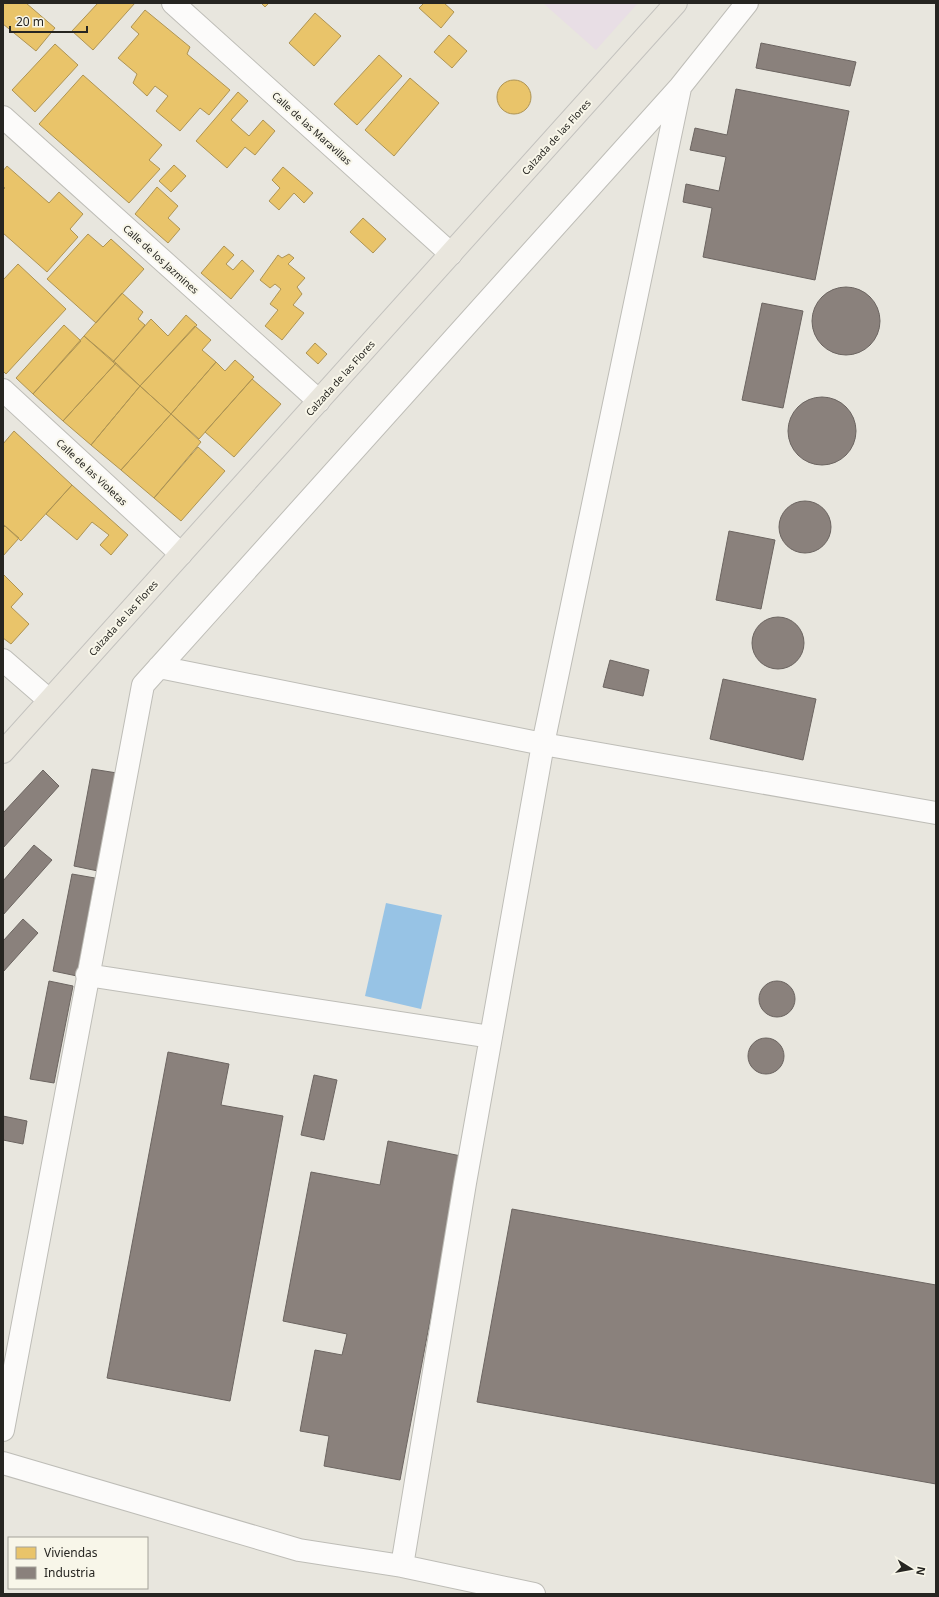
<svg xmlns="http://www.w3.org/2000/svg" width="939" height="1597" font-family="'Noto Sans',sans-serif">
<style>
.education{fill:#e8dee5}
.water{fill:#97c3e5}
.homes{fill:#e9c46a;stroke:#ae9454}
.industry{fill:#8a817c;stroke:#6c6561}
.lines{fill:none;stroke-linecap:round;stroke-linejoin:round}
.minor-casing{stroke:#bebdb7;stroke-width:24}
.major-casing{stroke:#c3c2be;stroke-width:24}
.minor{stroke:#fcfbfa;stroke-width:22}
.major{stroke:#e9e6dd;stroke-width:22}
.labels{text-anchor:middle;stroke-width:4;stroke-linejoin:round;paint-order:stroke}
.street-label{font-size:10px;fill:#262521;stroke:#f8f6e9}
</style>
<rect width="100%" height="100%" fill="#e8e6de"/>
<path class="education" d="M543,3H638L596,50Z"/>
<path class="water" d="M386,903L442,915L421,1009L365,996Z"/>
<path class="homes" d="M3,3H26L55,28L36,51L3,24Z
M98,3H135L93,50L72,31Z
M261,3H269L265,7Z
M424,3H444L454,12L441,28L419,8Z
M145,10L190,47L187,54L230,90L209,115L200,108L180,131L156,111L168,96L155,86L147,96L133,83L137,74L118,58L139,34L131,27Z
M315,13L341,36L314,66L289,43Z
M449,35L467,51L452,68L434,52Z
M55,44L78,65L35,112L12,90Z
M379,55L402,76L357,125L334,104Z
M83,75L162,145L149,160L160,169L129,203L39,124Z
M410,78L439,103L394,156L365,130Z
M497 97a17 17 0 1 1 34 0a17 17 0 1 1-34 0Z
M238,92L248,101L231,120L249,136L263,120L275,131L255,155L245,147L227,168L196,141Z
M174,165L186,176L171,192L159,181Z
M7,166L49,203L59,192L83,214L70,229L78,237L47,272L3,233V190L5,188L3,186V171Z
M283,167L313,193L304,203L294,193L279,210L269,201L280,188L272,180Z
M157,187L178,206L168,218L180,229L168,243L135,214Z
M363,218L386,239L373,253L350,232Z
M88,234L103,247L111,239L144,269L96,323L47,279Z
M224,246L234,255L226,264L233,270L242,260L254,271L231,299L201,273Z
M289,254L294,258L288,264L305,278L297,287L302,294L293,305L304,313L282,340L265,326L278,310L270,304L281,289L275,284L270,288L260,280L278,255L282,258Z
M18,264L66,309L6,374L3,371V280Z
M122,293L143,312L138,319L145,325L113,362L84,336Z
M186,315L197,325L140,386L113,362L151,319L168,336Z
M64,325L81,341L33,394L16,378Z
M195,326L211,340L202,350L216,362L171,414L140,386Z
M84,336L116,363L63,421L33,394Z
M315,343L327,354L318,364L306,353Z
M235,360L254,377L199,439L171,414L216,362L225,371Z
M116,363L140,386L91,445L63,421Z
M252,379L281,404L234,457L205,432Z
M140,386L171,414L121,470L91,445Z
M171,414L201,442L154,498L121,470Z
M14,431L72,485L21,541L3,524V444Z
M198,447L225,471L181,521L154,498Z
M72,485L128,535L111,555L100,545L109,535L92,522L77,540L46,514Z
M5,526L19,538L3,556V528Z
M3,574L23,594L11,607L29,624L11,644L3,638Z"/>
<path class="industry" d="M761,43L856,62L850,86L756,68Z
M736,89L849,111L815,280L703,257L712,208L683,202L686,184L719,191L726,157L690,150L695,128L727,135Z
M812 321a34 34 0 1 1 68 0a34 34 0 1 1-68 0Z
M762,303L803,311L783,408L742,400Z
M788 431a34 34 0 1 1 68 0a34 34 0 1 1-68 0Z
M779 527a26 26 0 1 1 52 0a26 26 0 1 1-52 0Z
M729,531L775,540L761,609L716,600Z
M752 643a26 26 0 1 1 52 0a26 26 0 1 1-52 0Z
M610,660L649,670L643,696L603,687Z
M723,679L816,699L803,760L710,739Z
M92,769L117,773L98,871L74,866Z
M43,770L59,786L3,848V813Z
M34,845L52,860L3,915V881Z
M72,874L95,878L77,976L53,971Z
M23,919L38,933L3,972V941Z
M49,981L73,986L54,1083L30,1079Z
M759 999a18 18 0 1 1 36 0a18 18 0 1 1-36 0Z
M748 1056a18 18 0 1 1 36 0a18 18 0 1 1-36 0Z
M168,1052L229,1064L221,1105L283,1116L230,1401L107,1378Z
M314,1075L337,1080L324,1140L301,1135Z
M3,1116L27,1121L23,1144L3,1140Z
M388,1141L461,1156L400,1480L324,1466L329,1436L300,1431L315,1350L342,1355L347,1334L283,1321L311,1172L380,1185Z
M512,1209L936,1285V1484L477,1402Z"/>
<g class="lines">
<defs>
<path id="minor" d="M173,3L451,254
M3,117L319,401
M3,390L181,554
M3,660L49,700
M159,667L543,744L936,813
M87,975L491,1037
M3,1430L143,685L680,87L747,3
M3,1463L299,1550L402,1566L534,1594
M402,1566L465,1183L543,744L680,88"/>
<path id="major" d="M3,752L676,3"/>
</defs>
<use href="#minor" class="minor-casing"/>
<use href="#major" class="major-casing"/>
<use href="#minor" class="minor"/>
<use href="#major" class="major"/>
</g>
<g class="labels">
<g class="street-label">
<text transform="translate(312 128) rotate(42)" y="4">Calle de las Maravillas</text>
<text transform="translate(556 137) rotate(-48)" y="4">Calzada de las Flores</text>
<text transform="translate(161 259) rotate(42)" y="4">Calle de los Jazmines</text>
<text transform="translate(340 378) rotate(-48)" y="4">Calzada de las Flores</text>
<text transform="translate(92 472) rotate(43)" y="4">Calle de las Violetas</text>
<text transform="translate(123 618) rotate(-48)" y="4">Calzada de las Flores</text>
</g>
</g>
<rect width="939" height="1597" fill="none" stroke="#262521" stroke-width="8"/>
<rect x="8" y="1537" width="140" height="52" fill="#f8f6e9" stroke="#a4a299"/>
<rect x="16" y="1547" width="20" height="12" fill="#e9c46a" stroke="#a4a299"/>
<text x="44" y="1557" font-size="12" fill="#262521">Viviendas</text>
<rect x="16" y="1567" width="20" height="12" fill="#8a817c" stroke="#a4a299"/>
<text x="44" y="1577" font-size="12" fill="#262521">Industria</text>
<g transform="translate(911 1569) rotate(101)" stroke="#f8f6e9" stroke-width="3" paint-order="stroke">
<path d="M0-3L7 15L0 10L-7 15Z" fill="#262521"/>
<text y="-6" font-size="11" font-weight="bold" text-anchor="middle" fill="#262521">N</text>
</g>
<path d="M10 26v6h77v-6" fill="none" stroke="#262521" stroke-width="2"/>
<text x="16" y="26" font-size="12" fill="#262521" stroke="#f8f6e9" stroke-width="3" paint-order="stroke">20 m</text>
</svg>
